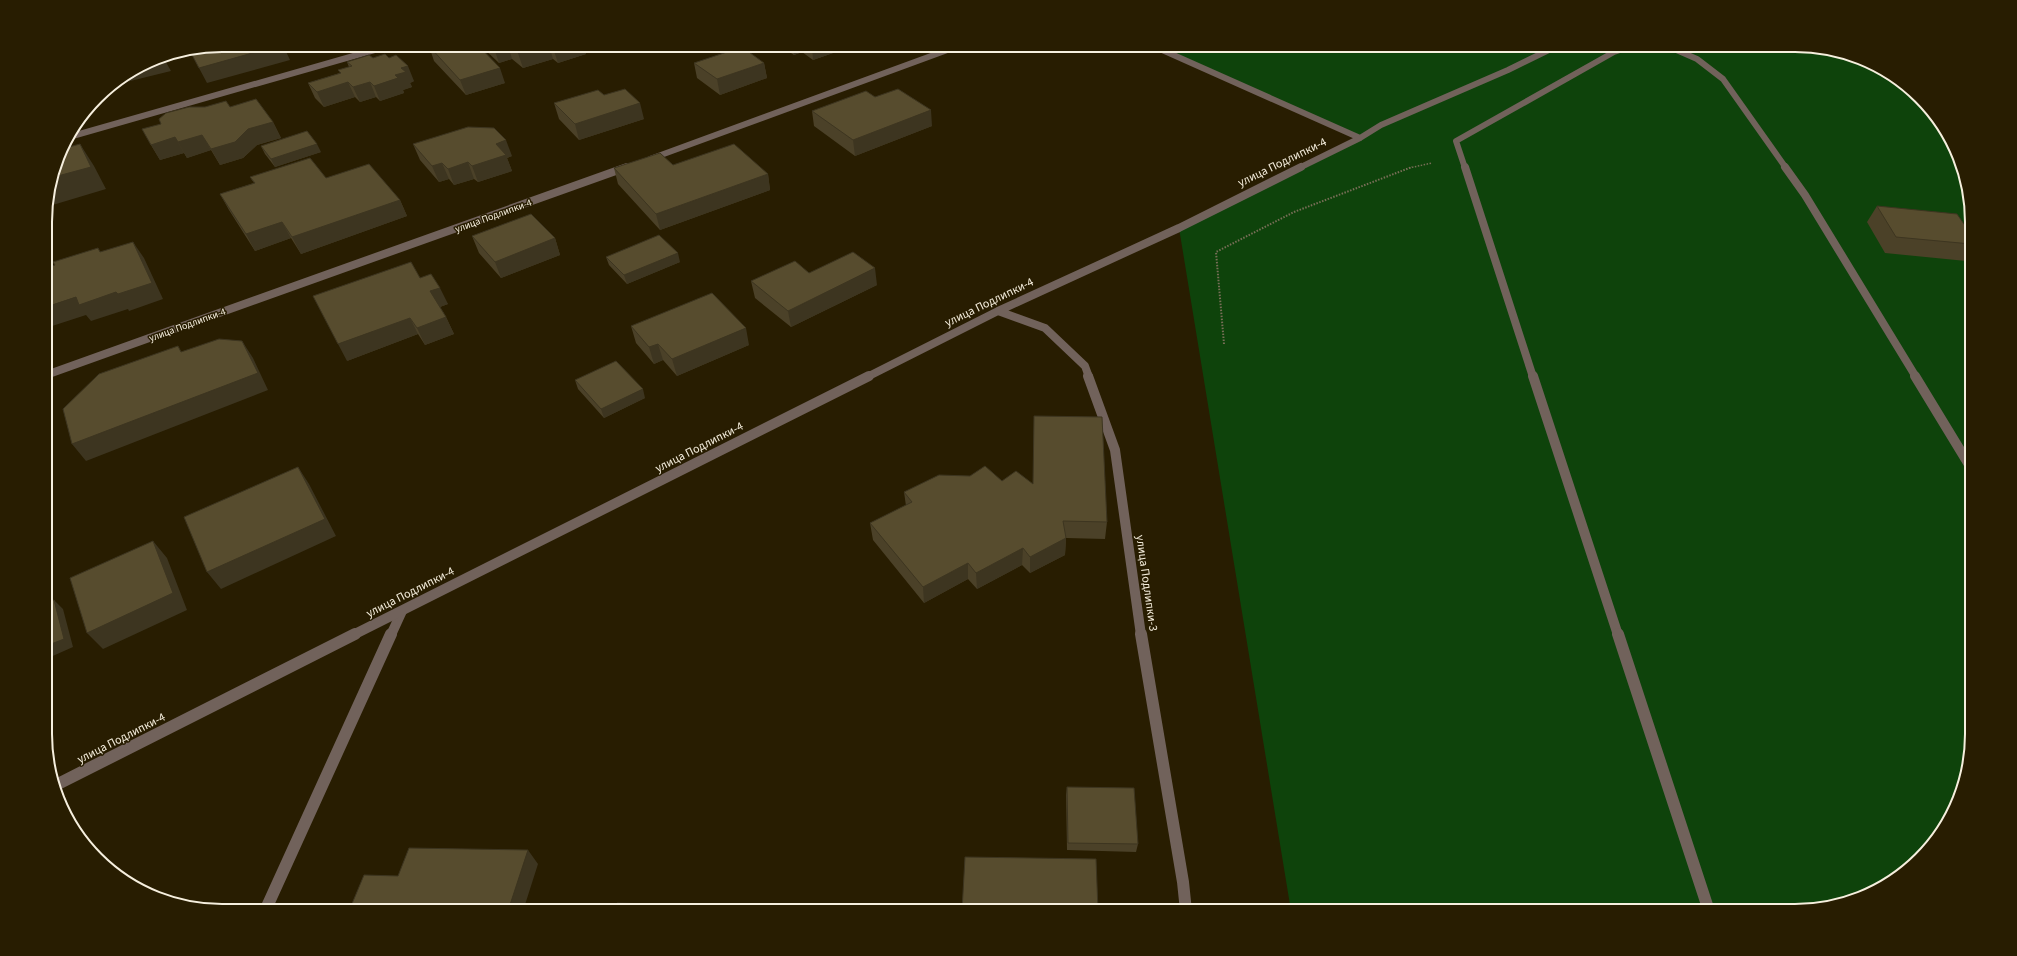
<svg xmlns="http://www.w3.org/2000/svg" width="2017" height="956" font-family="'Source Sans 3',sans-serif">
<style>
.green{fill:#0e430b}
.lines{fill:none;stroke-linecap:round;stroke-linejoin:round}
.path-far1{stroke:#786e57;stroke-width:1.5;stroke-dasharray:1.5 1.5;stroke-linecap:butt}
.path{stroke:#786e57;stroke-width:2;stroke-dasharray:1.5 1.5;stroke-linecap:butt}
.service-far3{stroke:#71625b;stroke-width:6}
.service-far2{stroke:#71625b;stroke-width:8}
.service-far1{stroke:#71625b;stroke-width:10}
.service{stroke:#71625b;stroke-width:12}
.minor-far3{stroke:#71625b;stroke-width:6}
.minor-far2{stroke:#71625b;stroke-width:8}
.minor-far1{stroke:#71625b;stroke-width:10}
.minor{stroke:#71625b;stroke-width:12}
.wall{fill:#4b4128}
.shaded-wall{fill:#3d3520}
.building{fill:#574c2e;stroke:#3d3520}
.labels{text-anchor:middle;stroke-width:3;stroke-linejoin:round;paint-order:stroke}
.far-street-label{font-size:10px;fill:#f6efde;stroke:#281d01}
.street-label{font-size:12px;fill:#f6efde;stroke:#281d01}
.rim{fill:none;stroke:#f6efde;stroke-width:2}
</style>
<rect width="100%" height="100%" fill="#281d01"/>
<path class="green" d="M1151,45H1795L1863,59L1903,82L1935,115L1959,155L1971,199L1972,734L1958,802L1928,850L1893,881L1851,902L1806,911H1291L1179,228L1359,138Z"/>
<g class="lines">
<path class="path-far1" d="M1409,168L1432,163"/>
<path class="path" d="M1224,344L1216,252L1294,212L1412,167"/>
<path class="service-far3" d="M1665,45L1697,59L1723,79L1786,168
M1465,168L1456,141L1614,52L1629,47L1650,45"/>
<path class="service-far2" d="M1465,167L1533,377
M1785,167L1805,195L1916,377"/>
<path class="service-far1" d="M1533,376L1618,635
M1915,376L1971,468
M391,635L402,611"/>
<path class="service" d="M1618,634L1709,911
M265,911L391,634"/>
<path class="minor-far3" d="M1151,45L1360,138
M69,137L392,45
M650,159L961,45
M624,168L628,167
M1299,168L1360,138L1381,125L1508,70L1559,45"/>
<path class="minor-far2" d="M998,311L1045,328L1085,366L1089,377
M46,375L627,167
M867,377L998,311L1179,228L1301,167"/>
<path class="minor-far1" d="M1088,376L1115,450L1141,635
M353,635L869,376"/>
<path class="minor" d="M1141,634L1183,882L1186,911
M54,786L355,634"/>
</g>
<path class="wall" d="M480,45H587L584,46L586,54L558,63L553,59L523,68L512,59L499,63Z
M784,45H853V46L813,60L802,52L794,55L785,49Z
M429,46L505,83L466,95L434,61Z
M373,58L414,81L410,83L412,87L403,90L404,93L380,101L376,97L360,102L355,97L324,107L315,98L308,83L340,73L338,70L349,67L347,62Z
M694,63H764L767,78L720,95L697,78Z
M604,95L644,119L579,140L559,119L554,103Z
M875,97L932,126L855,156L814,126L812,111Z
M205,107H230L273,122L281,138L257,145L243,158L220,165L211,150L187,158L184,153L160,160L151,145L161,124Z
M413,144L512,156L507,158L512,171L478,182L474,179L454,185L449,179L439,182L420,160Z
M261,146L321,152L275,167L265,154Z
M673,165L768,174L770,190L660,230L618,184L614,168Z
M250,177L326,178L400,200L407,216L301,254L291,238L255,251L229,210L220,194L254,183Z
M1877,206L1971,234V255L1966,261L1885,253L1867,222Z
M472,236L555,238L560,255L501,278L479,253Z
M606,257L680,262L627,284L609,265Z
M809,273L877,285L791,327L755,298L751,281Z
M420,278L448,304L440,307L446,317L454,334L425,345L418,334L347,361Z
M631,326L749,345L677,376L663,360L654,364L636,343Z
M575,380L645,398L604,418L578,389Z
M1002,481L1032,484L1107,522L1105,539L1066,538L1065,555L1030,573L1022,565L977,589L968,579L924,603L873,540L870,523L906,506L904,492Z
M1067,787L1138,844L1136,852L1067,850L1066,795Z"/>
<path class="shaded-wall" d="M281,45H283L290,60L207,83L199,68Z
M327,45H340L329,48Z
M503,45H508L512,59L499,63L494,48Z
M544,45H549L553,59L523,68L518,53Z
M562,45H587L584,46L586,54L558,63L553,48Z
M793,45H801L802,52L794,55Z
M812,45H853V46L813,60Z
M163,57L171,71L110,86L155,58Z
M764,63L767,78L720,95L717,79Z
M408,66L414,81L410,83L412,87L403,90L404,93L380,101L374,86L395,75L401,68Z
M500,68L505,83L466,95L460,80Z
M348,82L355,97L324,107L317,92Z
M370,82L376,97L360,102L353,87Z
M640,103L644,119L579,140L575,124Z
M931,110L932,126L855,156L853,140Z
M273,122L281,138L257,145L243,158L220,165L211,149L248,129Z
M202,135L211,150L187,158L178,142Z
M175,137L184,153L160,160L151,145Z
M506,140L512,156L507,158L512,171L478,182L472,166L496,144Z
M80,144L94,166L106,189L46,207L54,177Z
M317,144L321,152L275,167L271,159Z
M468,162L474,179L454,185L448,169Z
M442,163L449,179L439,182L432,166Z
M768,174L770,190L660,230L656,214Z
M400,200L407,216L301,254L292,237Z
M282,222L291,238L255,251L246,234Z
M555,238L560,255L501,278L495,262Z
M133,242L144,258L163,299L129,311L128,309L91,321L86,315L46,328V307L76,297L116,292Z
M678,253L680,262L627,284L624,275Z
M875,268L877,285L791,327L788,311Z
M440,288L448,304L437,308L430,291Z
M446,317L454,334L425,345L417,328Z
M410,318L418,334L347,361L338,344Z
M746,328L749,345L677,376L672,359Z
M242,341L253,358L268,390L86,461L72,444Z
M658,344L663,360L654,364L649,347Z
M643,389L645,398L604,418L601,409Z
M298,467L309,484L336,536L221,589L207,572Z
M1066,538L1065,555L1030,573V557Z
M153,541L167,558L187,610L103,649L87,633Z
M1023,548L1022,565L977,589L976,573Z
M968,563V579L924,603L923,587Z
M54,600L63,609L73,647L46,659V646Z
M528,850L538,864L523,911H508Z
M721,906L723,911H720Z"/>
<path class="building" d="M222,45H281L199,68L190,51Z
M431,45H478L500,68L460,80L429,46Z
M491,45H503L494,48Z
M509,45H544L518,53Z
M550,45H562L553,48Z
M742,47L764,63L717,79L694,63Z
M385,54L389,58L396,55L408,66L401,68L406,72L395,75L398,78L374,86L370,82L353,87L348,82L317,92L308,83L341,73L338,70L352,66L347,62L369,55L373,58Z
M625,89L640,103L575,124L554,103L598,90L604,95Z
M898,89L931,110L853,140L812,111L866,91L875,97Z
M256,99L273,122L248,129L235,142L211,149L202,135L178,142L175,137L151,145L142,129L161,124L159,119L166,113L189,107H205L226,101L230,107Z
M468,127L494,128L506,140L496,144L506,155L472,166L468,162L448,169L442,163L432,166L413,144Z
M307,131L317,144L271,159L261,146Z
M80,144L91,167L54,177L62,149Z
M734,144L768,174L656,214L614,168L660,153L673,165Z
M310,158L326,178L369,164L400,200L292,237L282,222L246,234L220,194L255,183L250,177Z
M1877,206L1957,214L1971,234V244L1896,237Z
M531,214L555,238L495,262L472,236Z
M659,235L678,253L624,275L606,257Z
M133,242L152,283L118,294L116,292L79,305L76,297L46,307V268L55,265L53,262L98,248L100,252Z
M853,252L875,268L788,311L751,281L795,261L809,273Z
M411,262L420,278L431,274L440,288L430,291L446,317L417,328L410,318L338,344L313,296Z
M712,293L746,328L672,359L658,344L649,347L631,326Z
M219,339L242,341L258,373L72,444L63,409L99,374L178,346L181,352Z
M616,361L643,389L601,409L575,380Z
M1034,416L1102,417L1107,522L1063,521L1066,538L1030,557L1023,548L976,573L968,563L923,587L870,523L912,502L904,492L939,475L970,476L985,466L1002,481L1016,471L1033,484Z
M298,467L325,519L207,572L184,517Z
M153,541L173,593L87,633L70,578Z
M54,600L64,639L46,646V603Z
M1067,787L1134,788L1138,844L1068,843Z
M409,848L528,850L508,911H349L364,875L398,876Z
M965,857L1096,859L1098,911H924V910L962,911Z
M617,903L721,906L720,911H615Z"/>
<g class="labels">
<g class="far-street-label">
<text transform="translate(493 215) rotate(-20)" y="4">улица Подлипки-4</text>
<text transform="translate(187 324) rotate(-20)" y="4">улица Подлипки-4</text>
</g>
<g class="street-label">
<text transform="translate(1282 162) rotate(-26)" y="4">улица Подлипки-4</text>
<text transform="translate(989 302) rotate(-26)" y="4">улица Подлипки-4</text>
<text transform="translate(699 447) rotate(-27)" y="4">улица Подлипки-4</text>
<text transform="translate(1147 583) rotate(82)" y="4">улица Подлипки-3</text>
<text transform="translate(410 592) rotate(-27)" y="4">улица Подлипки-4</text>
<text transform="translate(121 738) rotate(-27)" y="4">улица Подлипки-4</text>
</g>
</g>
<path d="M0 0H2017V956H0ZM222 52H1795A170 170 0 0 1 1965 222V734A170 170 0 0 1 1795 904H222A170 170 0 0 1 52 734V222A170 170 0 0 1 222 52Z" fill="#281d01" fill-rule="evenodd"/>
<path class="rim" d="M222 52H1795A170 170 0 0 1 1965 222V734A170 170 0 0 1 1795 904H222A170 170 0 0 1 52 734V222A170 170 0 0 1 222 52Z"/>
</svg>
